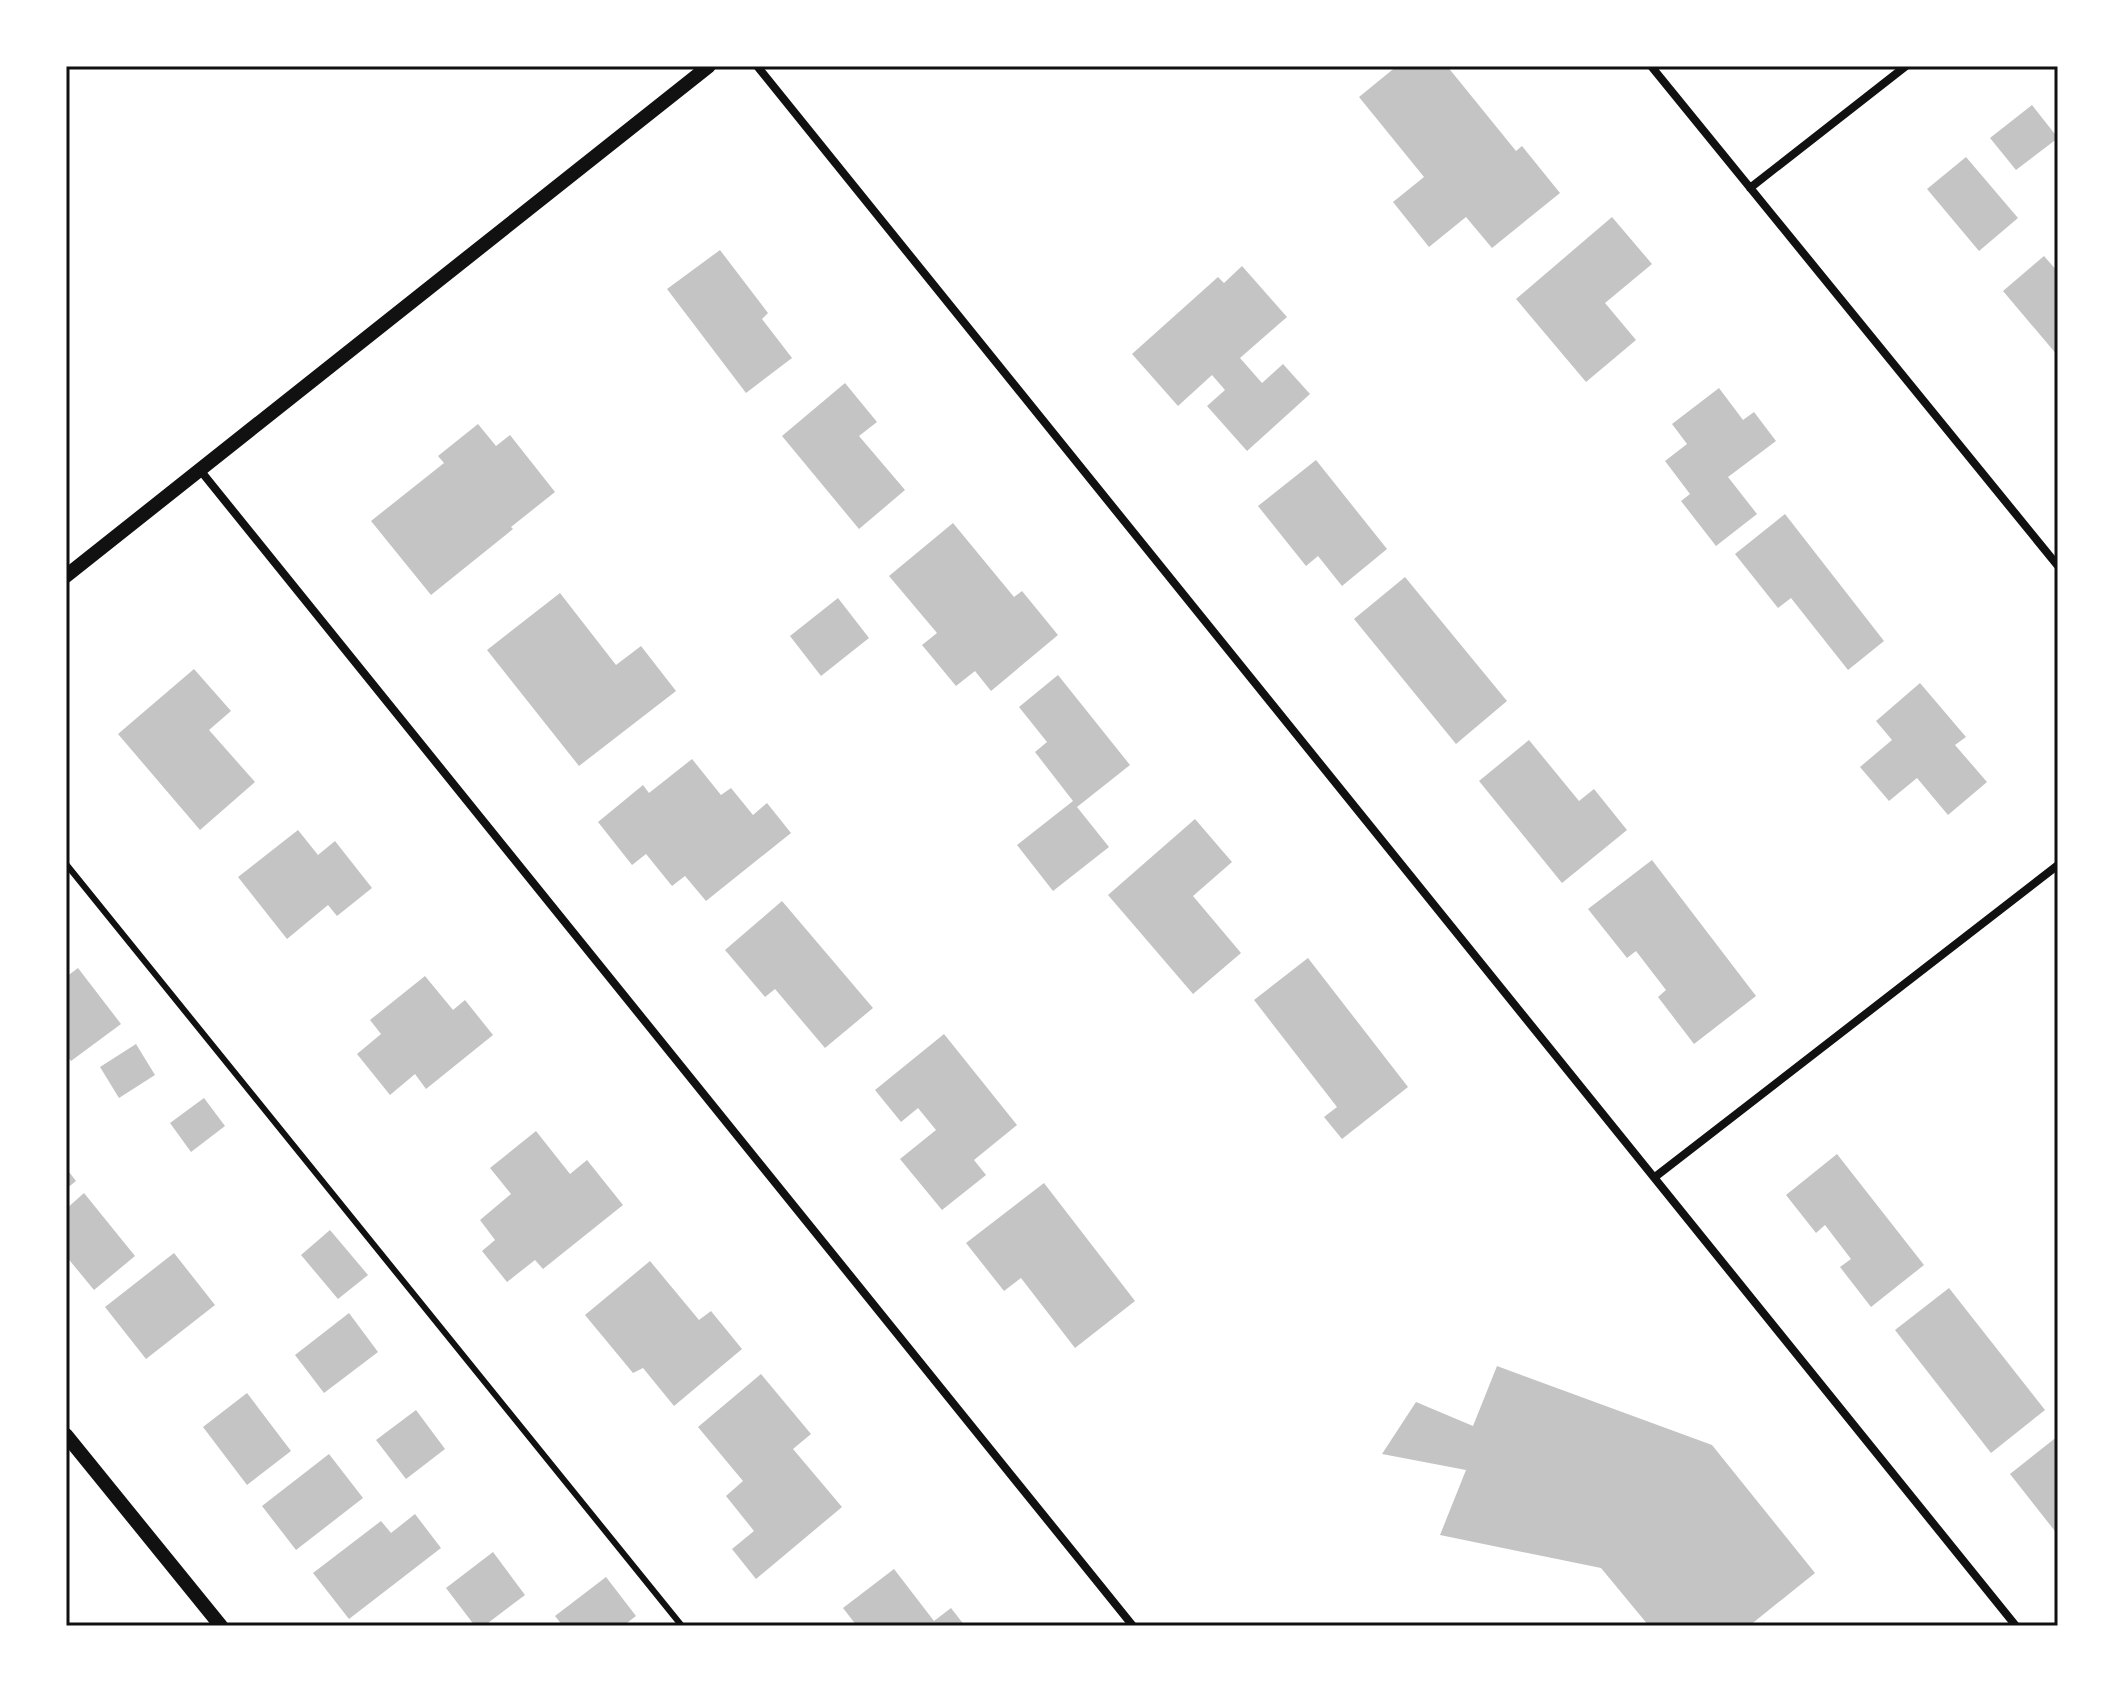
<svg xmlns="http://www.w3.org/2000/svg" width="2124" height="1692" font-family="'Fira Sans',sans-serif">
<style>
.building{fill:#c4c4c4}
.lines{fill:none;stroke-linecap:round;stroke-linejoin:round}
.service{stroke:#111;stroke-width:6}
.minor{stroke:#111;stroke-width:8}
.tertiary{stroke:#111;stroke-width:14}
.neatline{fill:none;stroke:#111;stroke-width:3}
</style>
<rect width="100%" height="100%" fill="#fff"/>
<path class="building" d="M1397,66H1447L1516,151L1522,146L1560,193L1492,248L1466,217L1429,247L1393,202L1424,177L1359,97Z
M2032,105L2058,138L2016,170L1990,138Z
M1966,157L2018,218L1979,251L1927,189Z
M1612,217L1652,264L1605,303L1636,340L1586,382L1516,299Z
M720,250L768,313L762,319L792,358L746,393L667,289Z
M2044,256L2058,272V356L2003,291Z
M1242,266L1287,317L1240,358L1262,383L1283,364L1310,394L1247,451L1207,406L1225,390L1212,375L1178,406L1132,354L1218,277L1224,283Z
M845,383L877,422L859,436L905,490L859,529L782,436Z
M1719,388L1743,420L1754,412L1776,441L1728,477L1757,514L1716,546L1681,501L1690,494L1665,461L1687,444L1672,424Z
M478,424L496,446L510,435L555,492L511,527L513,529L431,595L371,521L444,463L438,456Z
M1316,460L1387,549L1342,586L1318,556L1306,566L1258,506Z
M1785,514L1884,641L1848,670L1791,598L1778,608L1735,554Z
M953,523L1014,597L1022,591L1058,635L991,691L975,671L956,686L922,645L937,633L889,576Z
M1405,577L1507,701L1456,744L1354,619Z
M560,593L616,665L641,646L676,691L579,766L487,650Z
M838,598L869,638L821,676L790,636Z
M194,669L231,711L209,730L255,782L200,830L118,734Z
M1058,675L1130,765L1077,807L1109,847L1053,891L1017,845L1073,801L1035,752L1047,742L1019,707Z
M1920,683L1966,737L1955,745L1987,782L1948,815L1917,778L1889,801L1860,767L1892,740L1876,721Z
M1529,740L1579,801L1594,789L1627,830L1562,883L1479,781Z
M692,759L721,795L731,788L753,815L767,803L791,833L706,901L685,876L672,886L646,854L632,865L598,822L643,785L649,793Z
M1195,819L1232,862L1193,896L1241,953L1193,994L1108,895Z
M298,830L318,855L335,841L372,888L337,916L328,905L287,939L238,877Z
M1652,860L1756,996L1694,1044L1658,997L1666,990L1636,951L1627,958L1588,909Z
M782,901L873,1008L825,1048L775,989L765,997L725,950Z
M1308,958L1408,1087L1342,1139L1324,1117L1337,1107L1254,1000Z
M78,968L121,1024L71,1061L66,1055V977Z
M425,976L453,1010L465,1000L493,1035L426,1089L415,1074L390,1095L357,1054L381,1034L370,1020Z
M944,1034L1017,1125L974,1160L986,1175L942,1210L900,1159L936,1130L918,1108L901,1122L875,1090Z
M136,1044L155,1075L119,1098L100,1067Z
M204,1098L225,1126L191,1152L170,1123Z
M536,1131L570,1174L587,1160L623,1205L543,1269L535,1260L507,1282L482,1251L495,1240L480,1220L511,1194L490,1168Z
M1837,1154L1924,1265L1871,1307L1840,1267L1851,1259L1825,1225L1816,1233L1786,1195Z
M66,1168L76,1181L66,1189Z
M1044,1183L1135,1301L1075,1348L1021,1278L1004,1291L966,1243Z
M84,1193L135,1256L94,1290L66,1256V1209Z
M330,1230L368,1275L338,1299L301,1255Z
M174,1253L215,1305L146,1359L105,1307Z
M650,1261L699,1320L711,1311L742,1349L674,1406L643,1368L633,1373L585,1315Z
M1949,1288L2045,1410L1991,1453L1895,1330Z
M349,1313L378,1352L324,1393L295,1355Z
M1497,1366L1712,1445L1815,1573L1749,1626H1649L1601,1568L1440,1535L1466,1470L1382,1454L1416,1402L1473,1426Z
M761,1374L811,1434L793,1449L842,1507L756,1579L732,1549L754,1531L726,1496L743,1481L698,1427Z
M247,1393L291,1451L247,1485L203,1427Z
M416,1410L445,1449L406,1479L376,1440Z
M2058,1436V1535L2010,1474Z
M329,1454L363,1498L296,1550L262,1506Z
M415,1514L441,1548L349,1619L313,1573L381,1521L391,1533Z
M493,1552L525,1595L484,1626H475L446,1588Z
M894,1569L934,1621L951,1608L965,1626H857L843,1608Z
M606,1577L636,1616L623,1626H563L555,1616Z"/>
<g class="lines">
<path class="service" d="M66,864L682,1626"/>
<path class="minor" d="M757,66L2016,1626
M1651,66L2058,566
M1750,188L1906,66
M200,470L1133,1626
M1655,1177L2058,865"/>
<path class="tertiary" d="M66,576L709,66
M66,1435L221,1626"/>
</g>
<rect width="2124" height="1692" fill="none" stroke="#ffffff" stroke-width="136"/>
<rect x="68" y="68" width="1988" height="1556" class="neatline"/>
</svg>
